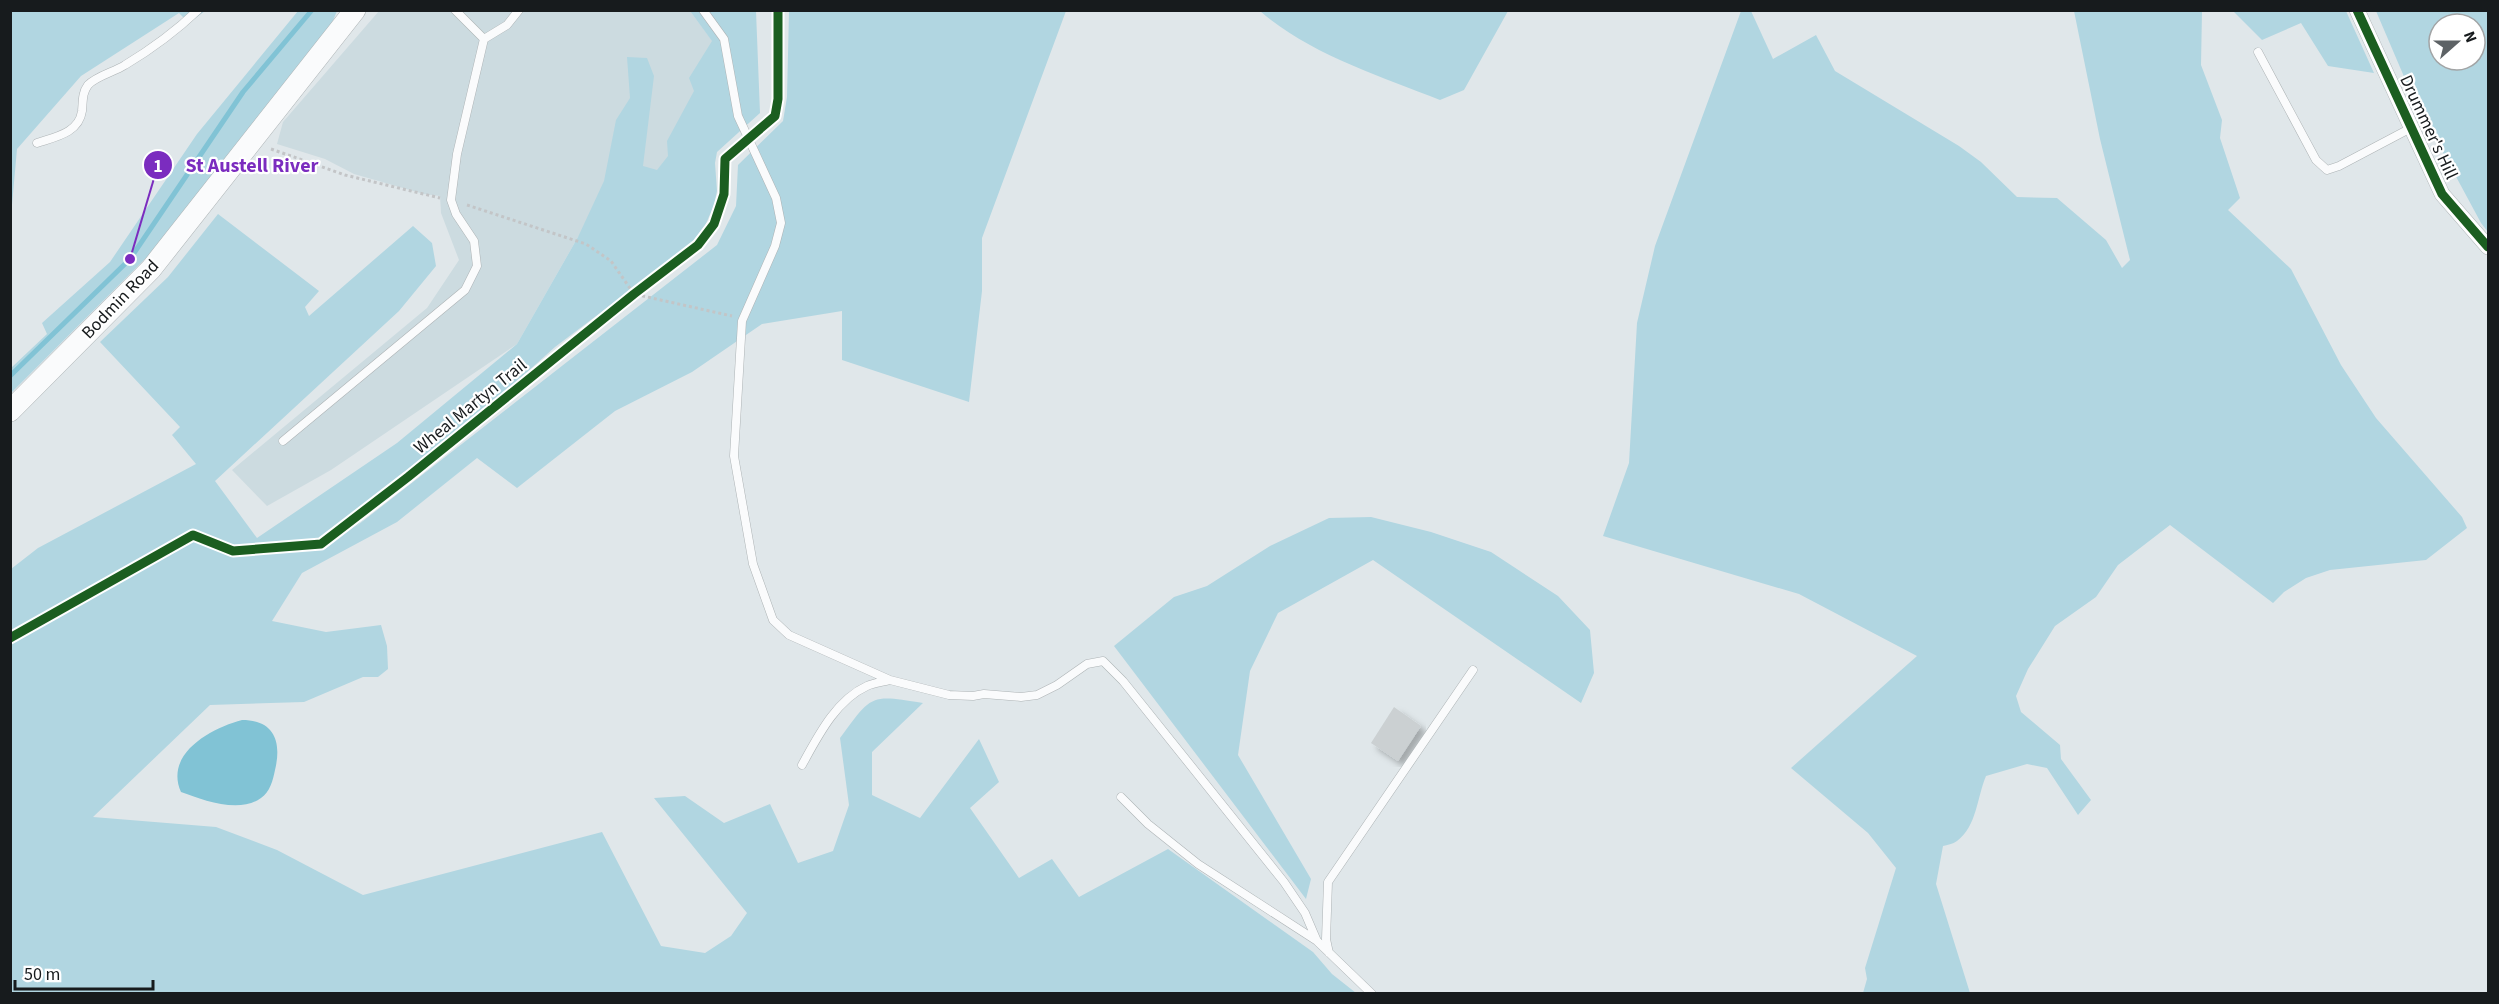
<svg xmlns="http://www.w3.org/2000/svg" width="2499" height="1004" font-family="'Source Sans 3',sans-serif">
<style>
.built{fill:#ccdbe0}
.green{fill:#b1d6e1;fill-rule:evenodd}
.water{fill:#81c3d5}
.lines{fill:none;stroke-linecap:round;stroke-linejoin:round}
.stream{stroke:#81c3d5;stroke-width:5}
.building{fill:#cbd0d2;filter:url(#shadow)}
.service-casing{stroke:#adb3b5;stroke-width:9}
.minor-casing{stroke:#adb3b5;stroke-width:16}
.secondary-casing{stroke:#adb3b5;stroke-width:22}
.path{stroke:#c3c5c7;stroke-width:3;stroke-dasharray:3 3;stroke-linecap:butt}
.service{stroke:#fafbfc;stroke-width:8}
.minor{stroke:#fafbfc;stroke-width:15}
.secondary{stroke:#fafbfc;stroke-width:21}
.cycleway-casing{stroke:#fff;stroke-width:13}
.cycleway{stroke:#1b5e20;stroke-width:9}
.labels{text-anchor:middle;stroke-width:4.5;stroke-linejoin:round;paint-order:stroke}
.street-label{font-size:18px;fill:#171b1d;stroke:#fff}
.leader{fill:none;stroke:#7b2cbf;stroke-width:2}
.callout-dot{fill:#7b2cbf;stroke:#fff;stroke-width:2}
.mark-label{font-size:18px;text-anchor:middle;font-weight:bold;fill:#fff}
.callout-label{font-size:20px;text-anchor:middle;font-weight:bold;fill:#7b2cbf;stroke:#fff;stroke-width:4.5;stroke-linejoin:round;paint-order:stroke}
</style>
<defs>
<filter id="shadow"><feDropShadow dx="5.5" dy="5.5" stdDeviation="3" flood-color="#0004"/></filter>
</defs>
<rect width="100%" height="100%" fill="#e0e7ea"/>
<path class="built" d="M379,11H690L720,51L688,169L578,237L517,344L331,470L267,506L232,470L427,308L459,260L441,213L440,196L424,194L354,174L325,159L277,144L283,122Z"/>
<path class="green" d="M11,11H205L189,23L179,13L81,76L17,149L11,216Z
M298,11H337L332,23L160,244L11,393V368L47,334L42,323L110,262L197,134Z
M690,11H756L760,113L717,152L715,163L717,191L714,205L705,226L689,246L555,347L354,528L717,245L736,206L738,165L783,121L787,97L789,11H1066L982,238V291L969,402L842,360V311L762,324L692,372L615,411L517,488L477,458L397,522L302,573L272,621L326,632L381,625L387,646L388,669L378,677H363L304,702L210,705L93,817L216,827L277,850L363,895L602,832L661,946L705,953L731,936L747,913L654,798L685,796L724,823L770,804L798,863L833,851L849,805L840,738C872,695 869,694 923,703L872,752V795L920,818L979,739L999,782L970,808L1019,878L1052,859L1079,897L1168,849L1313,952L1332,974L1356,993L11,994V569L38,548L196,464L172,435L180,427L100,342L168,277L218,214L319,291L305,307L309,316L413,226L432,243L436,266L399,311L215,481L257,538L397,443L517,344L578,237L604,181L616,120L630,98L627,57L647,58L654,76L643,166L657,170L668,156L667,141L694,91L689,78L712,41Z
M1260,11H1508L1464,90L1440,100C1380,76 1309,54 1260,11Z
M1741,11H1751L1773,59L1816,35L1835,71L1959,146L1981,162L2017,197L2057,198L2106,240L2122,268L2130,260L2100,139L2074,11H2202L2201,65L2222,120L2220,138L2240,198L2228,210L2291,269L2341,365L2376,418L2462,517L2467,528L2426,560L2330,570L2306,578L2284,592L2273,603L2170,525L2118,565L2096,597L2055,626L2028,669L2016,696L2021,712L2060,745L2061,759L2091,800L2078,815L2047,768L2027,764L1986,776C1977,797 1977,826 1957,841C1953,844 1947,845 1943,846L1936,884L1970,993H1863L1867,979L1865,968L1896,868L1868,833L1791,768L1917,656L1799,594L1603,536L1629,463L1637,323L1655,246Z
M2233,11H2346L2374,73L2328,66L2301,23L2262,40Z
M2376,11H2488V232L2481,223L2411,93ZM2439,24H2475V60H2439Z
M1371,517L1431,532L1491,552L1558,596L1590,630L1594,673L1581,703L1373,560L1278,613L1250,671L1238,755L1311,879L1306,899L1114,646L1174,597L1207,586L1270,546L1329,518Z"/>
<path class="water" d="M242,720C274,720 282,741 275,770C273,780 270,792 261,798C239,814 203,800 181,792C164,754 211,728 242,720Z"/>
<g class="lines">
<path class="stream" d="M10,376L130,259L243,92L312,10"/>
</g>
<path class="building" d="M1394,707L1421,726L1398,761L1371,743Z"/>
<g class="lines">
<defs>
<path id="service" d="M703,10L724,39L738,116L776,198L781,223L775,246L742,321L734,456L753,564L773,620L789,635L890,680L949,695L973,696L984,694L1021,697L1037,695L1057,685L1087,664L1103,661L1123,681L1284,882L1305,913L1317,941
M484,39L507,25L519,10
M2258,52L2316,160L2327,170L2339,166L2411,128
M37,143C55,137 79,133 82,111C83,101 82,93 88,85C96,76 114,72 125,65C150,50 176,31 198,10
M283,441L465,290L477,266L474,241L456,214L451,200L457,154L484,39L455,10
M802,765C818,736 836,700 867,686C874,683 883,682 890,680
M1121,797L1148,824L1198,864L1317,941L1372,994
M1329,953L1326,939L1328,882L1473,670"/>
<path id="minor" d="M2357,10L2442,194L2488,247"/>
<path id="secondary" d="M10,411L151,269L355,10"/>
</defs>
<use href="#service" class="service-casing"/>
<use href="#minor" class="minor-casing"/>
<use href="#secondary" class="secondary-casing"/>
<path class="path" d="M271,149L345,175L440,198
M467,205L586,244L611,261L634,294L732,316"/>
<use href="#service" class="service"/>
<use href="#minor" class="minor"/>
<use href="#secondary" class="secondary"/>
<defs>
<path id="cycleway" d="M2357,10L2442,194L2488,247
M10,638L193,535L233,551L321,544L408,477L634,294L698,245L714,224L724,194L725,159L775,116L778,99V10"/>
</defs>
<use href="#cycleway" class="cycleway-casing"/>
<use href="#cycleway" class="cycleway"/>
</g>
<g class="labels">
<g class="street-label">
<text transform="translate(2429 127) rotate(65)" y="6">Drummer's Hill</text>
<text transform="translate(120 299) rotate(-46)" y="6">Bodmin Road</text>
<text transform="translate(470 406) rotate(-39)" y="6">Wheal Martyn Trail</text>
</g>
</g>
<path class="leader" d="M130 259L158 165"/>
<g class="callout-dot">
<circle cx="130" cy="259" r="6"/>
<circle cx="158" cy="165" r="15"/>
</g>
<g class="mark-label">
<text x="158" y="172">1</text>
</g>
<g class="callout-label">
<text x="252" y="172">St Austell River</text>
</g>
<rect width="2499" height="1004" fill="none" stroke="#171b1d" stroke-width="24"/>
<g transform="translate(2457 42) rotate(69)"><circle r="28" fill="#ffffff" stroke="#a2a4a5" stroke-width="1.5"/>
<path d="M0-4.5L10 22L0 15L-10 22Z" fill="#5d6265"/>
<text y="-9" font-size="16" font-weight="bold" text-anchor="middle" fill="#171b1d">N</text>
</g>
<path d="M15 980v9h138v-9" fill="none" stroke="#171b1d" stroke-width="3"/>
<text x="24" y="980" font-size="18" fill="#171b1d" stroke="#ffffff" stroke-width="4.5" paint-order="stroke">50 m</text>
</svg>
